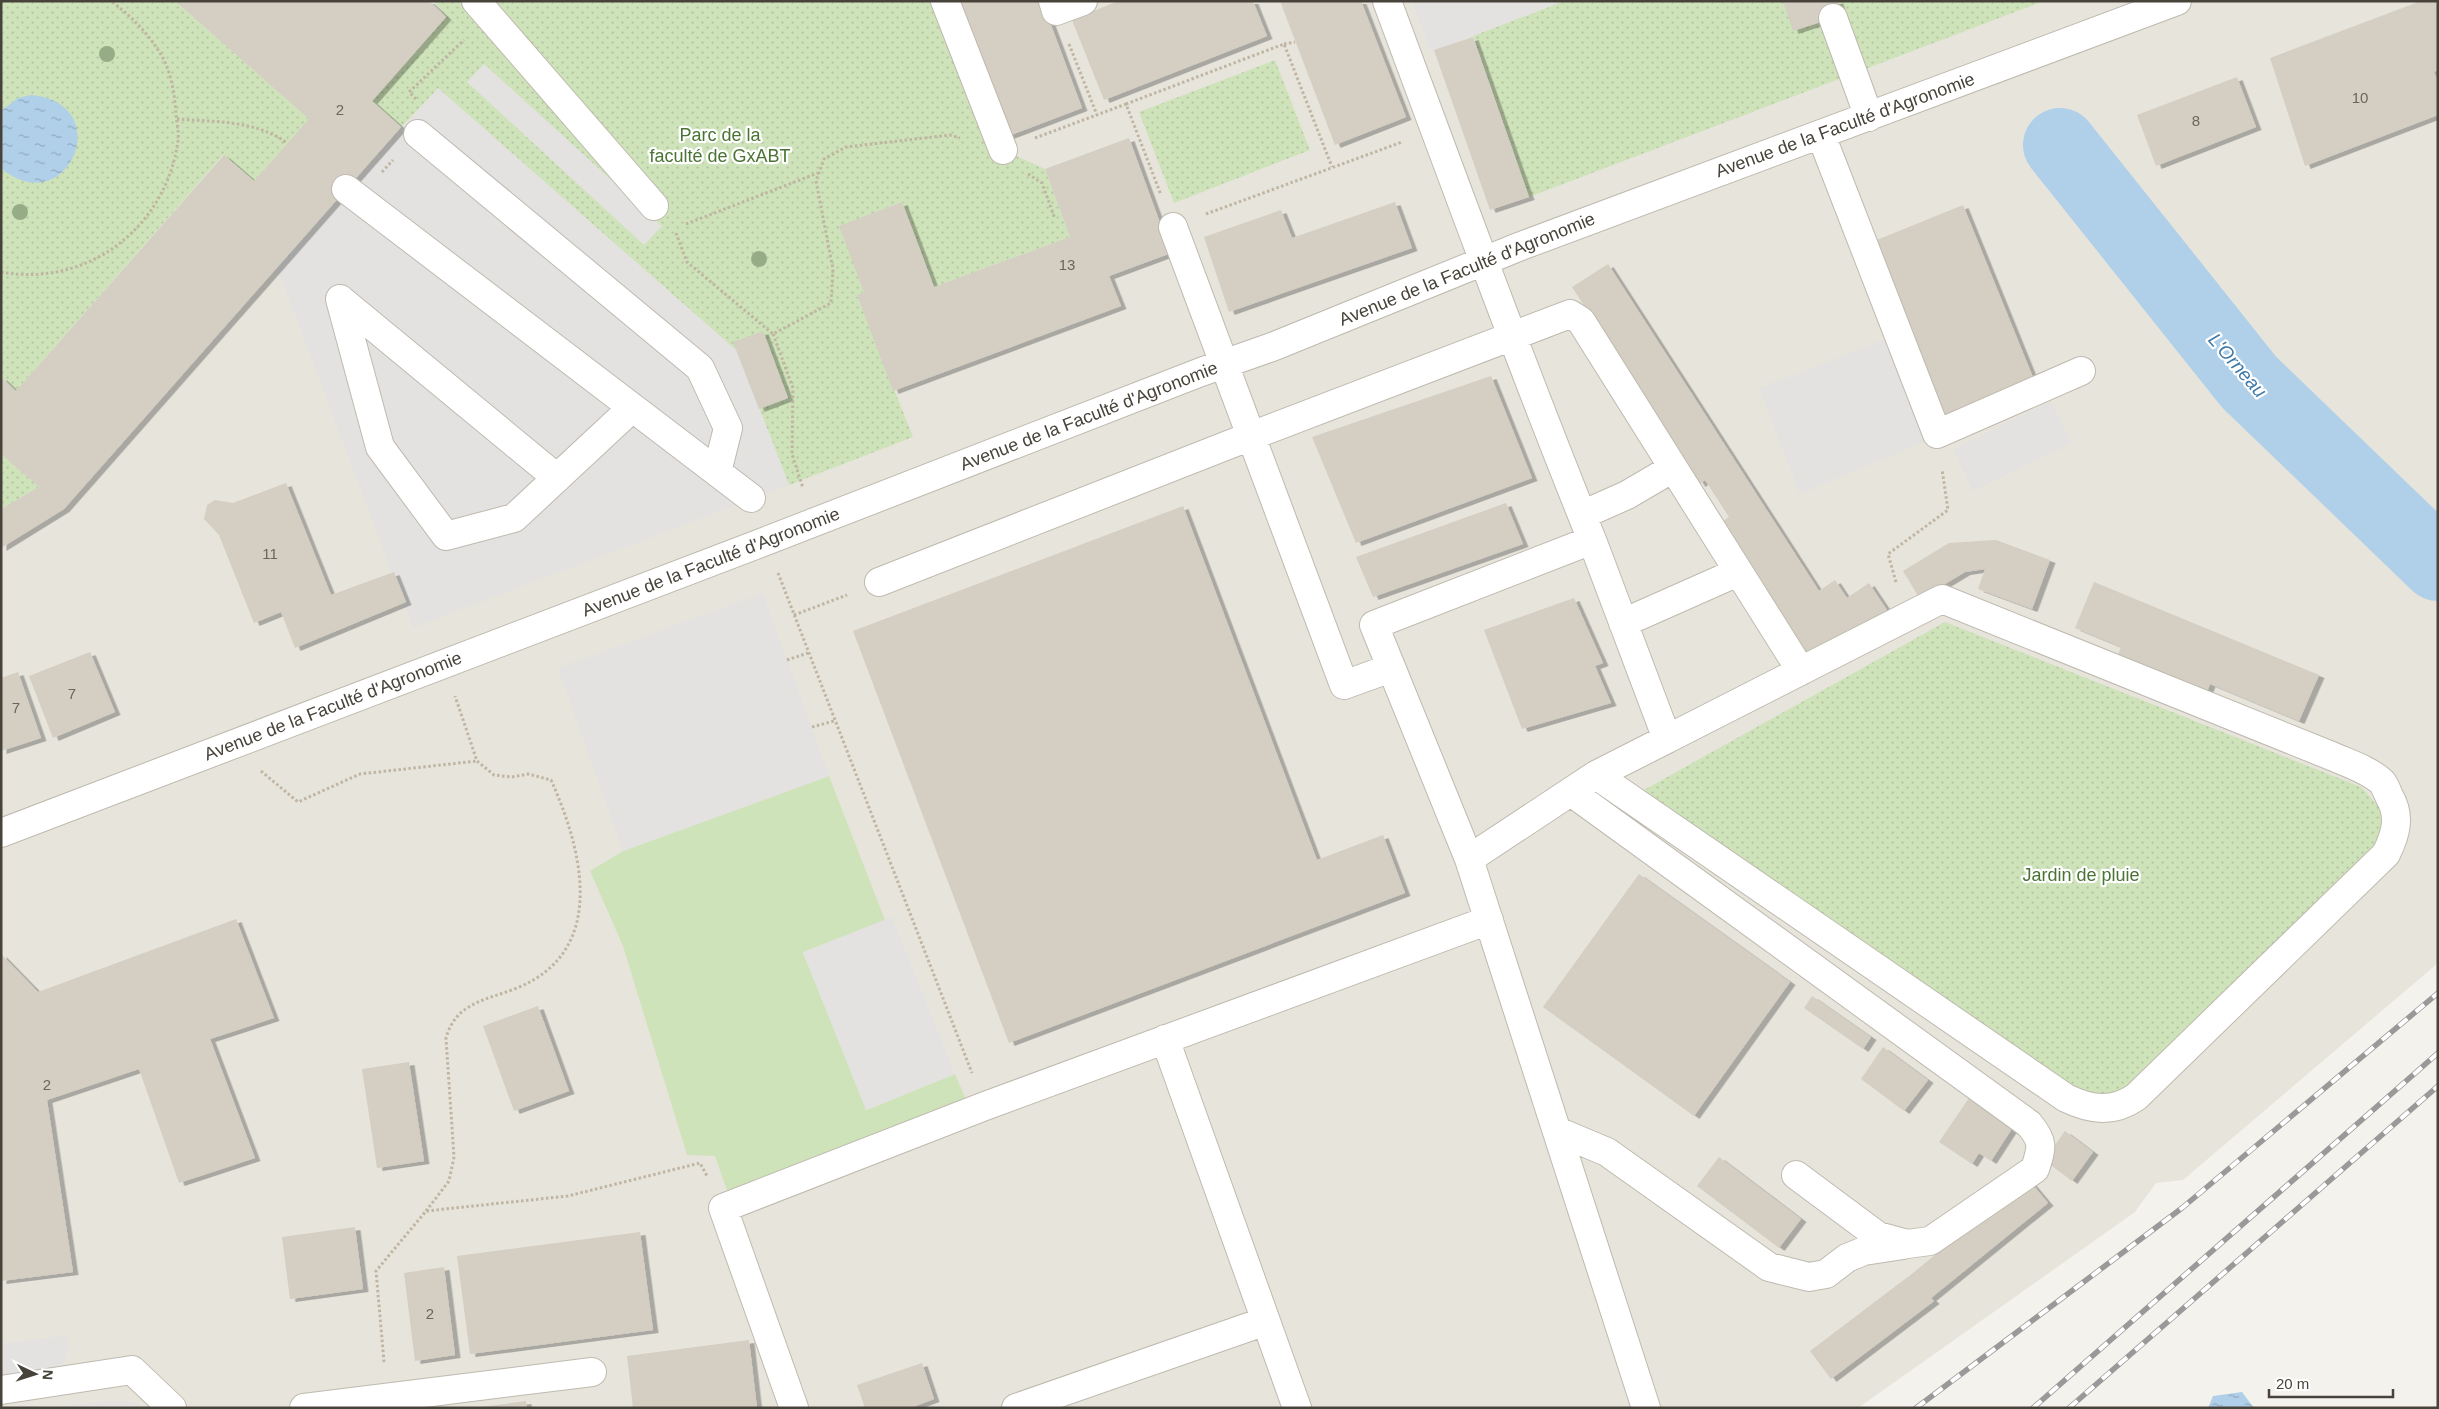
<svg xmlns="http://www.w3.org/2000/svg" width="2439" height="1409" font-family="Arial,sans-serif">
<style>
.residential{fill:#e7e4db}
.grass{fill:#cfe3ba}
.park{fill:url(#park-dots)}
.parking{fill:#e3e2e0}
.water{fill:url(#water-ripples)}
.lines{fill:none;stroke-linecap:round;stroke-linejoin:round}
.river{stroke:#b0d0e9;stroke-width:74}
.building{fill:#d4cec3;filter:url(#shadow)}
.minor-casing{stroke:#bfbaaf;stroke-width:30}
.path{stroke:#bfb5a2;stroke-width:3;stroke-dasharray:2.5 2.5;stroke-linecap:butt}
.minor{stroke:#fff;stroke-width:28}
.rail-casing{stroke:#999;stroke-width:5.5}
.rail{stroke:#fff;stroke-width:4;stroke-dasharray:11;stroke-linecap:butt}
.tree{fill:#96ac87}
.labels{text-anchor:middle;stroke-width:4.5;stroke-linejoin:round;paint-order:stroke}
.number-label{font-size:15px;fill:#6b665c}
.street-label{font-size:18px;fill:#48433a;stroke:#fff}
.park-label{font-size:18px;fill:#4a7334;stroke:#fff}
.water-label{font-size:19px;font-style:italic;fill:#3f79a7;stroke:#fff}
</style>
<defs>
<pattern id="park-dots" width="8" height="8" patternUnits="userSpaceOnUse" patternTransform="scale(1.25)"><rect width="8" height="8" fill="#cfe3ba"/><path d="M2 2h.1M6 6h.1" fill="none" stroke="#b3c4a1" stroke-width="1.8" stroke-linecap="round"/></pattern>
<pattern id="water-ripples" width="26" height="14" patternUnits="userSpaceOnUse" patternTransform="scale(1.25)"><rect width="26" height="14" fill="#b0d0e9"/><path d="M2 4q2-2 4 0t4 0M15 11q2-2 4 0t4 0" fill="none" stroke="#91aabe"/></pattern>
<filter id="shadow"><feDropShadow dx="5.5" dy="3" stdDeviation="0" flood-color="#0004"/></filter>
</defs>
<rect width="100%" height="100%" fill="#f4f2ec"/>
<path class="residential" d="M1,1H2438V963L2183,1180L2156,1183L2135,1212L1858,1408H1Z"/>
<path class="grass" d="M829,776L885,920L803,953L867,1110L955,1074L968,1104L729,1196L715,1156L687,1155L623,946L590,871L623,851Z"/>
<path class="park" d="M1,1H175L309,119L254,181L223,155L16,391L1,377Z
M434,1H949L1003,150L1045,169L1070,237L934,287L902,202L840,226L864,292L857,295L913,437L789,485L737,351L438,89L401,127L372,101L446,17Z
M1564,1H2041V2L1529,197L1473,36Z
M1275,60L1310,150L1174,203L1139,112Z
M1,454L39,487L1,509Z
M1945,622L2361,787L2388,817L2386,834L2360,867L2117,1098L2062,1088L1644,790Z"/>
<path class="parking" d="M1412,1H1564L1431,52Z
M484,64L662,226L644,245L467,82Z
M438,88L737,351L789,485L413,628L277,267Z
M1887,339L1926,441L1800,494L1759,388Z
M2051,401L2072,443L1973,491L1953,450Z
M763,593L829,776L623,851L558,668Z
M892,917L955,1074L866,1110L803,952Z
M68,1335L69,1348L63,1364L27,1377L1,1381V1344Z
M104,1401L137,1402L143,1408H54Z"/>
<path class="water" d="M31,95C119,103 67,224 1,168V111L18,98Z
M2242,1392L2254,1408H2208L2213,1396Z"/>
<g class="lines">
<path class="river" d="M2060,145L2249,382L2438,564"/>
</g>
<path class="building" d="M175,1H429L446,17L372,101L401,127L64,509L1,548V509L39,487L1,454V377L16,391L224,155L254,181L309,119Z
M951,1H1042L1082,108L1003,138Z
M1118,1H1253L1267,36L1104,100L1072,20Z
M1280,1H1361L1406,117L1335,145Z
M1783,1H1838L1842,15L1793,31Z
M2421,1H2438V70L2434,72L2438,81V115L2305,166L2270,58Z
M1473,37L1529,197L1490,210L1434,50Z
M2237,77L2256,127L2156,166L2137,115Z
M1129,138L1171,253L1109,276L1121,306L893,391L857,295L864,292L839,226L902,202L934,287L1070,237L1045,169Z
M1395,202L1412,248L1229,312L1204,237L1281,210L1292,238Z
M1963,205L2036,385L1940,424L1867,244Z
M1608,264L1819,591L1835,580L1847,598L1869,583L1887,610L1812,661L1722,522L1729,517L1705,480L1700,484L1572,287Z
M763,331L788,398L759,409L733,342Z
M1491,376L1532,478L1356,543L1312,437Z
M286,483L331,595L394,572L406,602L295,648L281,612L254,623L219,535L204,519L207,505L215,500L233,503Z
M1506,503L1523,544L1373,597L1356,557Z
M1183,506L1317,860L1383,835L1405,893L1009,1043L853,631Z
M1996,540L2050,560L2032,609L1978,589L1985,569L1965,572L1920,599L1903,571L1949,543Z
M2094,582L2319,675L2299,721L2210,684L2205,697L2116,660L2121,647L2075,628Z
M1574,598L1603,663L1595,666L1611,703L1522,729L1484,630Z
M90,652L115,712L53,738L29,676Z
M18,672L41,738L1,751V678Z
M1639,874L1790,982L1694,1116L1543,1007Z
M236,919L274,1018L210,1039L255,1158L179,1183L139,1069L47,1100L73,1272L1,1281V954L38,992Z
M1812,996L1871,1037L1863,1049L1804,1008Z
M538,1006L569,1091L514,1111L483,1026Z
M1883,1047L1928,1080L1904,1111L1861,1079Z
M409,1062L424,1161L377,1168L362,1069Z
M1969,1098L2013,1127L1991,1161L1979,1153L1972,1164L1939,1142Z
M2065,1131L2093,1152L2072,1181L2044,1160Z
M1719,1157L1801,1219L1779,1248L1697,1186Z
M2028,1179L2048,1203L1931,1298L1934,1301L1831,1379L1810,1351L1913,1273Z
M355,1227L363,1289L290,1299L282,1237Z
M640,1232L653,1330L470,1354L457,1256Z
M444,1267L455,1355L415,1361L404,1273Z
M749,1340L757,1408H633L627,1356Z
M922,1363L934,1399L910,1408H865L857,1385Z
M526,1401L527,1408H482L481,1407Z"/>
<g class="lines">
<defs>
<path id="minor" d="M476,1L654,206
M945,1L1003,150
M1053,1L1056,11L1083,1
M1387,1C1454,181 1520,362 1592,540L1374,625L1469,859L1646,1408
M1833,18L1869,117
M418,134L700,368L728,428L717,472
M1821,135L1937,434L2081,371
M346,189L751,498
M1173,227L1344,685L1391,668
M340,299L380,447L446,536L514,518L632,408
M340,299L557,478
M1582,515L1627,495L1673,468
M879,582L1251,436L1570,314L1581,321L1801,671
M1623,623L1738,572
M1596,775L2066,1098C2091,1110 2113,1113 2136,1097L2386,854C2396,834 2401,816 2389,796C2387,791 2385,786 2382,782C2369,770 2350,764 2334,757L1942,599L1667,739
M1571,792L2029,1124C2044,1142 2042,1147 2035,1169L1930,1241L1907,1244L1878,1236L1796,1175
M1,833L766,541L1201,372L1272,347L1521,246L2177,1
M1469,859L1596,775L1667,739L1592,540
M1165,1039L1297,1408
M1557,1131L1607,1152L1769,1267L1809,1277L1826,1274L1847,1258L1864,1251L1903,1245
M1,1390L132,1370L172,1408
M304,1408L592,1372
M794,1408L723,1208L985,1106L1489,920
M1016,1408L1266,1321"/>
</defs>
<use href="#minor" class="minor-casing"/>
<path class="path" d="M1069,44L1097,115
M1284,44L1295,42
M416,99L409,92L464,40
M1126,104L1284,44L1332,167
M177,119C214,122 256,120 287,143
M1035,138L1126,104L1161,195
M382,172L393,160
M1028,174L1042,183L1055,219
M1206,214L1402,142
M686,224L818,173
M676,233L687,262L773,334L831,303L833,269L816,181L824,159L846,147L950,135L960,138
M1,272C87,288 166,228 178,141C179,133 177,123 176,115C175,95 171,70 160,53C147,32 131,16 111,1
M773,334L793,388L792,454L803,488
M778,573L972,1073
M1896,582L1888,554L1948,510L1942,469
M794,615L847,595
M787,660L808,653
M812,727L834,721
M261,771L298,802L360,774L477,761
M426,1211L449,1181L454,1157L446,1038C456,1002 487,1000 517,988C608,951 583,851 551,780L528,774L512,777L494,775L477,761L455,696
M384,1362L376,1271L426,1211L568,1196L700,1163L707,1176"/>
<use href="#minor" class="minor"/>
<defs>
<path id="rail" d="M1916,1408L2182,1208L2438,993
M2033,1408L2438,1053
M2069,1408L2438,1086"/>
</defs>
<use href="#rail" class="rail-casing"/>
<use href="#rail" class="rail"/>
</g>
<g class="tree">
<circle cx="107" cy="54" r="8"/>
<circle cx="20" cy="212" r="8"/>
<circle cx="759" cy="259" r="8"/>
</g>
<g class="labels">
<g class="number-label">
<text x="2360" y="103">10</text>
<text x="340" y="115">2</text>
<text x="2196" y="126">8</text>
<text x="1067" y="270">13</text>
<text x="270" y="559">11</text>
<text x="72" y="699">7</text>
<text x="16" y="713">7</text>
<text x="47" y="1090">2</text>
<text x="430" y="1319">2</text>
</g>
<g class="street-label">
<text transform="translate(1845 125) rotate(-20)" y="6">Avenue de la Faculté d'Agronomie</text>
<text transform="translate(1467 269) rotate(-22)" y="6">Avenue de la Faculté d'Agronomie</text>
<text transform="translate(1089 416) rotate(-21)" y="6">Avenue de la Faculté d'Agronomie</text>
<text transform="translate(711 562) rotate(-21)" y="6">Avenue de la Faculté d'Agronomie</text>
<text transform="translate(333 706) rotate(-21)" y="6">Avenue de la Faculté d'Agronomie</text>
</g>
<g class="park-label">
<text x="720" y="141">Parc de la<tspan x="720" dy="21">faculté de GxABT</tspan></text>
<text x="2081" y="881">Jardin de pluie</text>
</g>
<g class="water-label">
<text transform="translate(2238 365) rotate(49)" y="7">L'Orneau</text>
</g>
</g>
<rect width="2439" height="1409" fill="none" stroke="#48433a" stroke-width="5"/>
<g transform="translate(35 1374) rotate(94)" stroke="#ffffff" stroke-width="4" paint-order="stroke">
<path d="M0-4L9 19L0 12L-9 19Z" fill="#48433a"/>
<text y="-8" font-size="14" font-weight="bold" text-anchor="middle" fill="#48433a">N</text>
</g>
<path d="M2269 1389v8h124v-8" fill="none" stroke="#48433a" stroke-width="2.5"/>
<text x="2276" y="1389" font-size="15" fill="#48433a" stroke="#ffffff" stroke-width="4" paint-order="stroke">20 m</text>
</svg>
